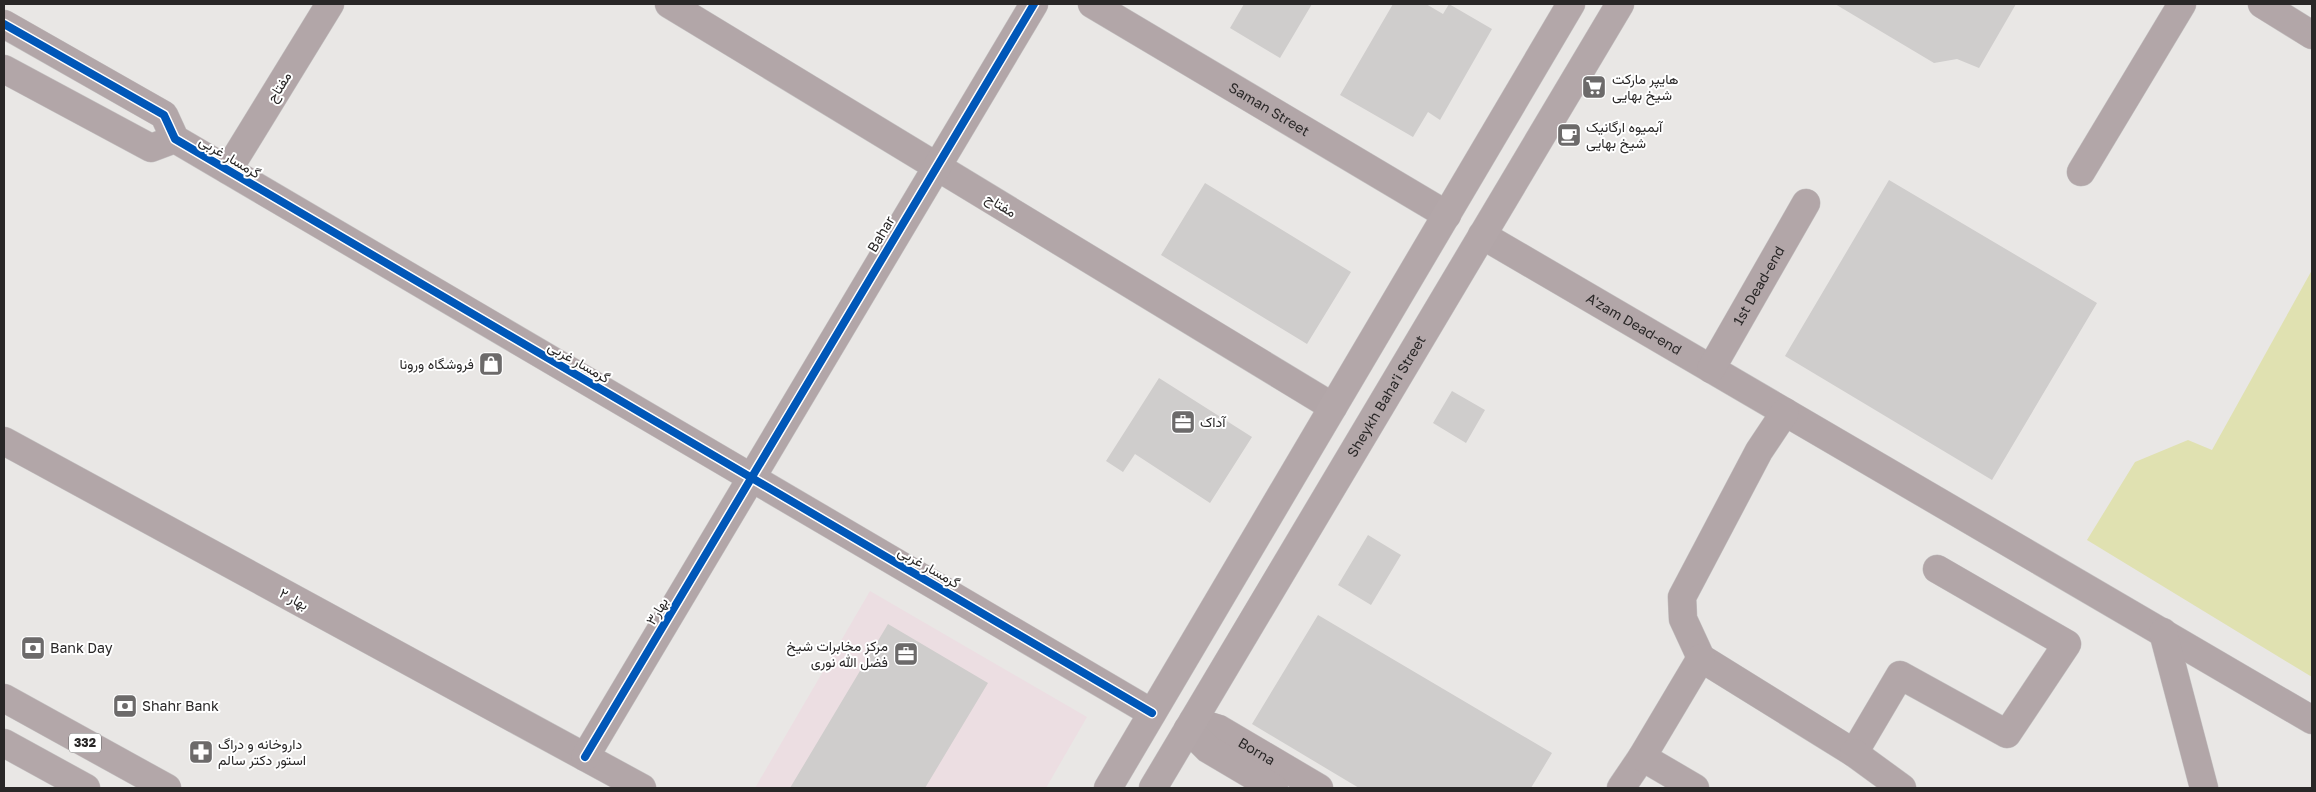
<svg xmlns="http://www.w3.org/2000/svg" width="2316" height="792" font-family="'Golos Text',Vazirmatn,sans-serif">
<style>
.commercial{fill:#ecdee2}
.green{fill:#e0e1b1}
.building{fill:#cfcdcc}
.lines{fill:none;stroke-linecap:round;stroke-linejoin:round}
.minor-casing{stroke:#c6c4c4;stroke-width:29}
.major-casing{stroke:#c6c4c4;stroke-width:29}
.minor{stroke:#b2a6a8;stroke-width:28}
.major{stroke:#b3a7a9;stroke-width:28}
.cycleway-casing{stroke:#fff;stroke-width:11}
.cycleway{stroke:#0057b8;stroke-width:8}
.labels{text-anchor:middle;stroke-width:4;stroke-linejoin:round;paint-order:stroke}
.shield{fill:#fff;stroke:#696868;stroke-width:1}
.shield-label{font-size:12px;font-weight:bold;fill:#292727}
.poi-label{font-size:14px;fill:#292727;stroke:#fff;text-anchor:start}
.street-label{font-size:14px;fill:#292727;stroke:#fff}
</style>
<rect width="100%" height="100%" fill="#e9e7e5"/>
<path class="commercial" d="M870,591L1087,717L1046,788H755Z"/>
<path class="green" d="M2312,270V677L2087,540L2135,462L2188,440L2212,450Z"/>
<path class="building" d="M1244,4H1312L1280,58L1230,28Z
M1393,4H1426L1443,14L1449,4L1492,29L1440,120L1428,112L1413,137L1340,95Z
M1835,4H2016L1979,68L1957,59L1934,63Z
M1889,180L2097,303L1992,480L1785,356Z
M1205,183L1351,272L1307,344L1161,255Z
M1159,378L1252,437L1210,503L1135,454L1123,472L1106,461Z
M1452,391L1485,410L1466,443L1433,423Z
M1368,535L1401,555L1371,605L1338,585Z
M1318,615L1552,753L1531,788H1359L1252,724Z
M888,624L988,683L925,788H790Z"/>
<g class="lines">
<defs>
<g id="minor">
<path d="M669,4L1333,407"/>
<path id="s1" d="M1092,4L1447,215"/>
<path d="M2262,4L2312,35"/>
<path d="M4,24L164,115L175,139L1152,713"/>
<path d="M4,69L151,148L175,139"/>
<path d="M228,170L330,4"/>
<path d="M2081,172L2182,4"/>
<path id="s2" d="M1482,235L2312,720"/>
<path id="s3" d="M1711,369L1806,203"/>
<path d="M1785,412L1759,451L1682,597L1683,619L1701,658L1854,753L1900,675L2007,734L2067,644L1937,569"/>
<path d="M4,441L642,788"/>
<path d="M2163,632L2204,788"/>
<path id="s4" d="M1193,721L1219,729L1319,788"/>
<path d="M1188,729L1208,749L1274,788"/>
<path d="M1854,753L1902,788"/>
<path d="M585,757L1034,4"/>
<path d="M1621,788L1642,757"/>
<path d="M1695,788L1642,757L1701,658"/>
</g>
<g id="major">
<path d="M4,698L167,788"/>
<path d="M4,743L86,788"/>
<path d="M1108,788L1571,4"/>
<path id="s5" d="M1153,788L1620,4"/>
</g>
</defs>
<use href="#minor" class="minor-casing"/>
<use href="#major" class="major-casing"/>
<use href="#minor" class="minor"/>
<use href="#major" class="major"/>
<defs>
<path id="cycleway" d="M4,24L164,115L175,139L1152,713
M585,757L1034,4"/>
</defs>
<use href="#cycleway" class="cycleway-casing"/>
<use href="#cycleway" class="cycleway"/>
</g>
<defs>
<symbol id="supermarket-square" viewBox="-11 -11 22 22"><rect x="-9" y="-9" width="18" height="18" rx="4" fill="#6c6a6a" stroke="#fff"/><path d="M-6-5.5h2.5l.6 2H6L4.5 2H-2.5L-4.4-4H-6ZM-1.5 3.2a1.3 1.3 0 1 0 .1 0ZM3 3.2a1.3 1.3 0 1 0 .1 0Z" fill="#fff"/></symbol>
<symbol id="cafe-square" viewBox="-11 -11 22 22"><rect x="-9" y="-9" width="18" height="18" rx="4" fill="#6c6a6a" stroke="#fff"/><path d="M-5.5-4.5H6V0H3Q3 3.5 0 3.5H-2.5Q-5.5 3.5-5.5 0ZM3-3.2v2h1.7v-2ZM-6 4.5H4V6H-6Z" fill="#fff"/></symbol>
<symbol id="shop-square" viewBox="-11 -11 22 22"><rect x="-9" y="-9" width="18" height="18" rx="4" fill="#6c6a6a" stroke="#fff"/><path d="M-5-2.5h2.3a2.7 3.5 0 0 1 5.4 0H5L5.5 6h-11ZM-1.5-2.5h3a1.5 2.3 0 0 0-3 0Z" fill="#fff"/></symbol>
<symbol id="office-square" viewBox="-11 -11 22 22"><rect x="-9" y="-9" width="18" height="18" rx="4" fill="#6c6a6a" stroke="#fff"/><path d="M-6-3h4V-5.5h4V-3h4V5H-6ZM-1-4.5V-3h2v-1.5ZM-6 0V1H6V0Z" fill="#fff"/></symbol>
<symbol id="bank-square" viewBox="-11 -11 22 22"><rect x="-9" y="-9" width="18" height="18" rx="4" fill="#6c6a6a" stroke="#fff"/><path d="M-6-4H6V4H-6ZM0-2.3a2.3 2.3 0 1 0 0 4.6a2.3 2.3 0 1 0 0-4.6Z" fill="#fff"/></symbol>
<symbol id="pharmacy-square" viewBox="-11 -11 22 22"><rect x="-9" y="-9" width="18" height="18" rx="4" fill="#6c6a6a" stroke="#fff"/><path d="M-2-6h4v4h4v4h-4v4h-4v-4h-4v-4h4Z" fill="#fff"/></symbol>
</defs>
<g fill-rule="evenodd">
<use href="#supermarket-square" x="1580" y="73" width="28" height="28"/>
<use href="#cafe-square" x="1555" y="121" width="28" height="28"/>
<use href="#shop-square" x="477" y="350" width="28" height="28"/>
<use href="#office-square" x="1169" y="408" width="28" height="28"/>
<use href="#bank-square" x="19" y="634" width="28" height="28"/>
<use href="#office-square" x="892" y="640" width="28" height="28"/>
<use href="#bank-square" x="111" y="692" width="28" height="28"/>
<use href="#pharmacy-square" x="187" y="738" width="28" height="28"/>
</g>
<g class="labels">
<rect class="shield" x="69" y="733.5" width="32" height="19" rx="4"/>
<g class="shield-label">
<text x="85" y="747">332</text>
</g>
<g class="poi-label">
<text x="1612" y="84">هایپر مارکت<tspan x="1612" dy="16">شیخ بهایی</tspan></text>
<text x="1586" y="132">آبمیوه ارگانیک<tspan x="1586" dy="16">شیخ بهایی</tspan></text>
<text x="474" y="369" text-anchor="end">فروشگاه ورونا</text>
<text x="1200" y="427">آداک</text>
<text x="888" y="651" text-anchor="end">مرکز مخابرات شیخ<tspan x="888" dy="16">فضل الله نوری</tspan></text>
<text x="50" y="653">Bank Day</text>
<text x="142" y="711">Shahr Bank</text>
<text x="218" y="749">داروخانه و دراگ<tspan x="218" dy="16">استور دکتر سالم</tspan></text>
</g>
<g class="street-label">
<text transform="translate(279 87) rotate(-58)" y="5">مفتاح</text>
<text dy="5" stroke="none"><textPath href="#s1" startOffset="206">Saman Street</textPath></text>
<text transform="translate(230 157) rotate(31)" y="5">گرمسار غربی</text>
<text transform="translate(1001 205) rotate(31)" y="5">مفتاح</text>
<text transform="translate(881 234) rotate(-59)" y="5">Bahar</text>
<text dy="5" stroke="none"><textPath href="#s3" startOffset="96">1st Dead-end</textPath></text>
<text dy="5" stroke="none"><textPath href="#s2" startOffset="176">A'zam Dead-end</textPath></text>
<text transform="translate(579 362) rotate(30)" y="5">گرمسار غربی</text>
<text dy="5" stroke="none"><textPath href="#s5" startOffset="456">Sheykh Baha'i Street</textPath></text>
<text transform="translate(929 567) rotate(30)" y="5">گرمسار غربی</text>
<text transform="translate(294 599) rotate(28)" y="5">بهار ۲</text>
<text transform="translate(657 611) rotate(-59)" y="5">بهار۳</text>
<text dy="5" stroke="none"><textPath href="#s4" startOffset="71">Borna</textPath></text>
</g>
</g>
<rect width="2316" height="792" fill="none" stroke="#292727" stroke-width="10"/>
</svg>
